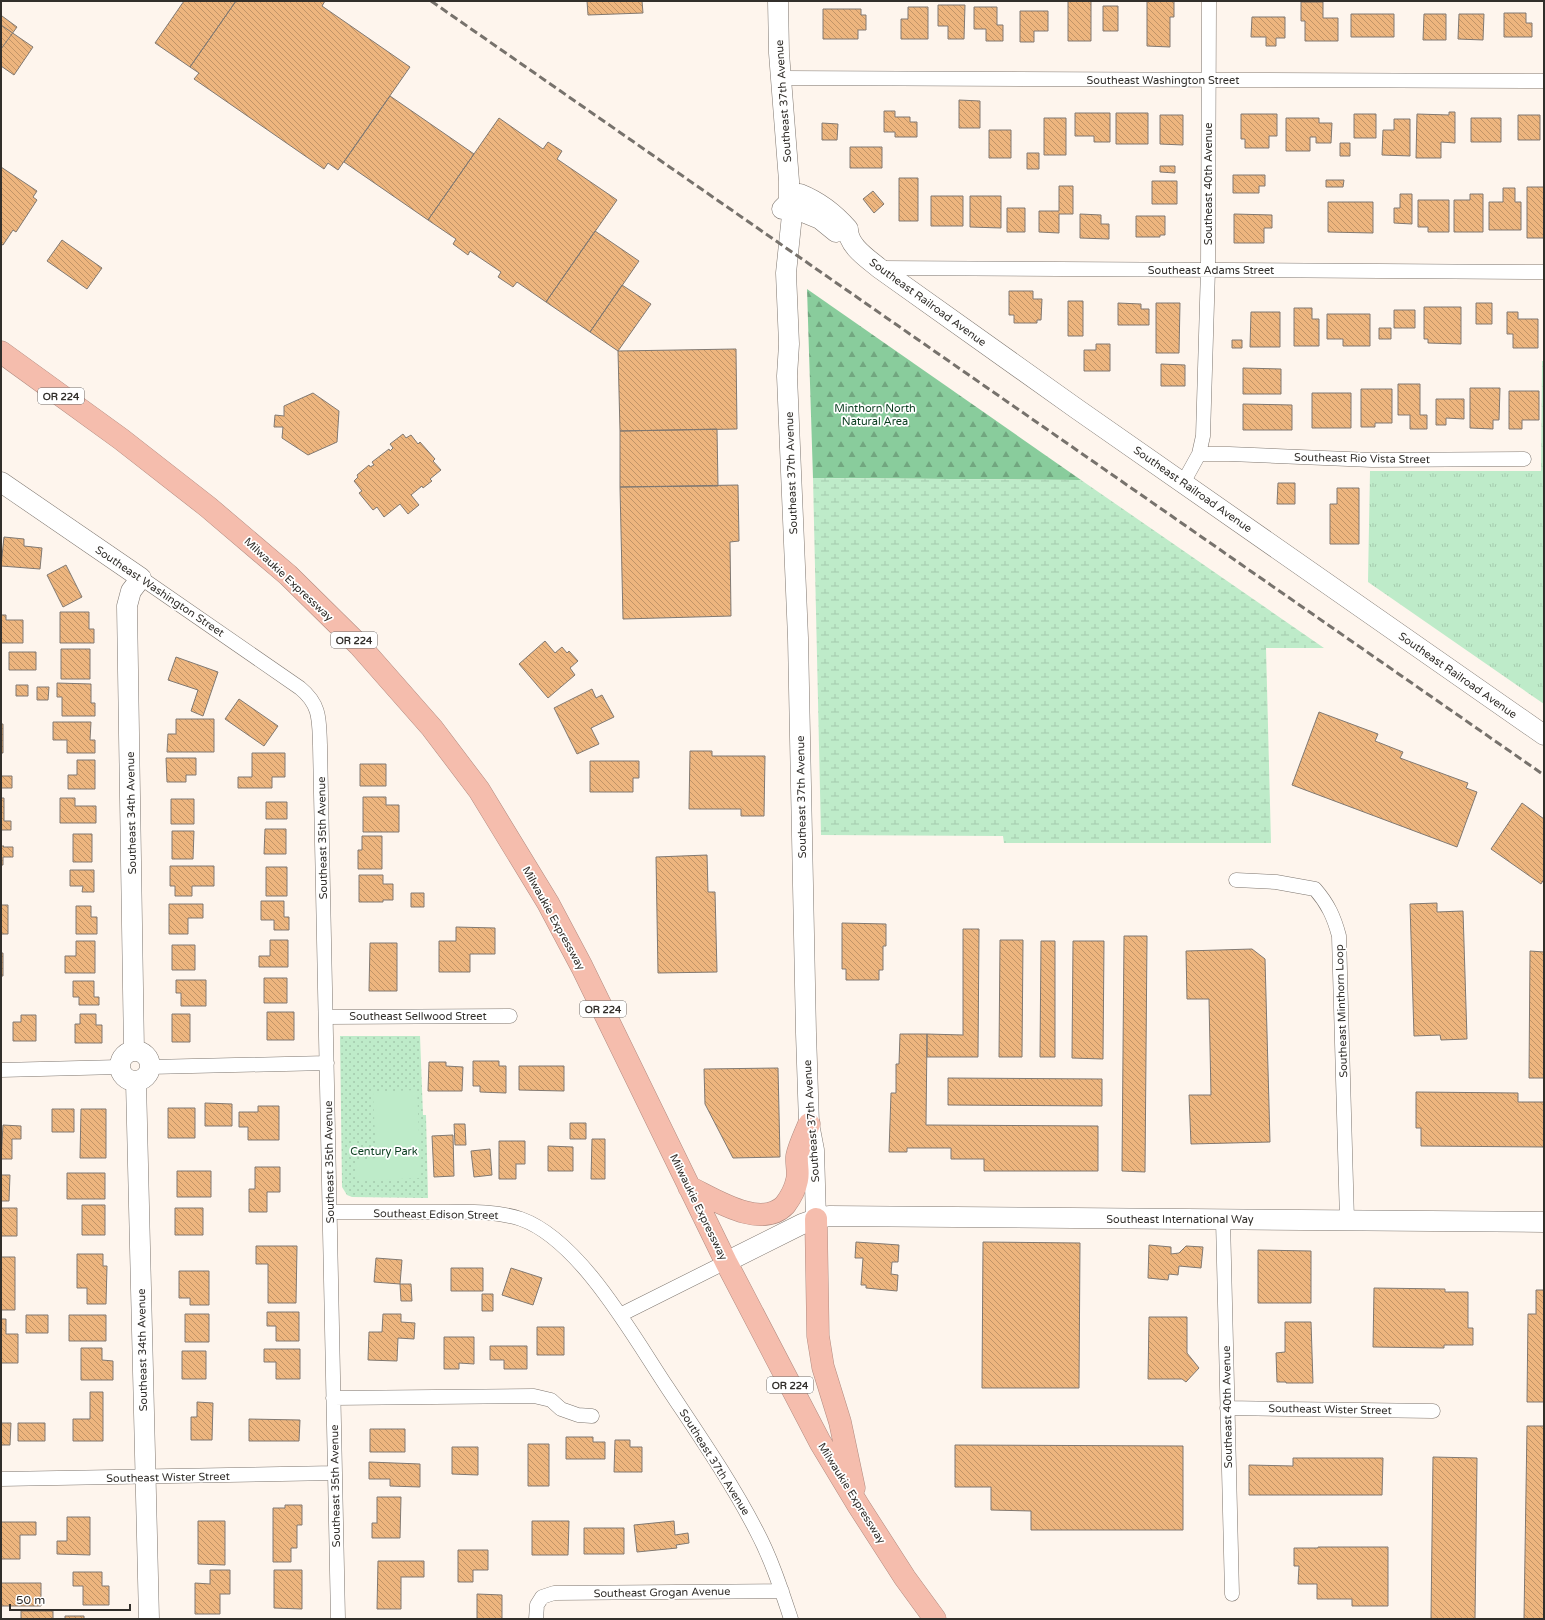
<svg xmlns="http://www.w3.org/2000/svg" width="1545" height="1620" font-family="'Varela Round',sans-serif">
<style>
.grass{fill:url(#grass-tufts)}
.forest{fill:url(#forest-firs)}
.wetland{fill:url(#wetland-marsh)}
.park{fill:url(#park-dots)}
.pitch{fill:#beebc9}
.building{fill:url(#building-back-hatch);stroke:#817972}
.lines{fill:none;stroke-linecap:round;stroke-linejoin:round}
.street-casing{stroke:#7e766f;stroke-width:15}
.secondary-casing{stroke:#7e766f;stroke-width:21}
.highway-casing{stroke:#b18b80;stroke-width:23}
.street{stroke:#fff;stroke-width:14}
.secondary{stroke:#fff;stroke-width:20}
.highway{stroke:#f5bdad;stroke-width:22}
.rail{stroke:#77726c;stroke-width:3;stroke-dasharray:8 4;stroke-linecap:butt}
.labels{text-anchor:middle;stroke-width:3.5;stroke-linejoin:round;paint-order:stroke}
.shield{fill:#fff;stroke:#706d6b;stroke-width:1}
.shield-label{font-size:10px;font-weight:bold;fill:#322f2b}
.street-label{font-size:11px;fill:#322f2b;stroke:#fff}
.park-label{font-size:11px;fill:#093d1e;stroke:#fff}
</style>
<defs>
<pattern id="grass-tufts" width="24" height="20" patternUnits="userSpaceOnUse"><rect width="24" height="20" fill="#beebc9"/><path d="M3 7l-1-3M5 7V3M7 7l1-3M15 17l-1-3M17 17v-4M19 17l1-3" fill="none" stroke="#a4caad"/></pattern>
<pattern id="forest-firs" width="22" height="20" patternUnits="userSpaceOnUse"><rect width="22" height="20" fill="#89cc9c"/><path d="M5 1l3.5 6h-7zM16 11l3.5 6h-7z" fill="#71a67f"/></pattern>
<pattern id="wetland-marsh" width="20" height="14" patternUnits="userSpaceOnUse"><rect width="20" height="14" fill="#beebc9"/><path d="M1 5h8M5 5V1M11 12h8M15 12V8" fill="none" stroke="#a4caad"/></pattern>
<pattern id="park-dots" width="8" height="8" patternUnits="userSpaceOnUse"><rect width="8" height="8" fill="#beebc9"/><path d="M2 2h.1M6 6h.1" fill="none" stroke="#a4caad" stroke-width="1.8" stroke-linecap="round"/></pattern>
<pattern id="building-back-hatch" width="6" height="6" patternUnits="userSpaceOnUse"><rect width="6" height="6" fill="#edb57e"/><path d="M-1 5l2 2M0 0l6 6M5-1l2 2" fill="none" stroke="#c19467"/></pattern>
</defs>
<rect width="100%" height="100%" fill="#fef5ed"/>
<path class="grass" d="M1542,361H1544V704L1368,582L1370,471H1541Z"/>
<path class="forest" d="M807,289L1081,480L813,478Z"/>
<path class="wetland" d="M813,478L1081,480L1324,648H1266L1271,843H1004L1003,836L821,835Z"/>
<path class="park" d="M340,1036H420L423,1115H426L428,1198L352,1197L347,1195L342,1187Z"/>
<path class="pitch" d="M417,1090L421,1178L356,1181L355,1160L376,1158L373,1092Z"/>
<path class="building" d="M184,1H236L190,67L155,43Z
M236,1H325L322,6L410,67L338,170L328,163L324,169L194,79L199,73L190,67Z
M587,1H642L643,13L588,15Z
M1068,1H1091V41H1068Z
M1147,1H1174V17H1170V47L1147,46Z
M1301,2H1323V18H1338V41H1305V21H1301Z
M938,5H965L964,39H948V26H938Z
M1103,6H1118V31H1103Z
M908,7H928V39H901V19H908Z
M974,7H997V25H1003V41H986V29H974Z
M823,9H861V15H866V30H858V39H823Z
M1020,11H1048V31H1034V42H1020Z
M1504,13H1526V23H1532V37H1504Z
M1351,14H1394V37H1351Z
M1424,14H1446V40H1423Z
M1459,14H1484L1483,40L1458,39Z
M2,16L17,27L1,49V17Z
M1252,17H1285V38H1276V46H1266V37H1251Z
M1,25L33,47L14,75L1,66Z
M390,96L474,154L428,220L344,162Z
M959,100L980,101V128H959Z
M884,111H895V117H910V122H917V137H895V132H884Z
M1449,112H1455V143L1441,142V158H1416L1417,114L1449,115Z
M1075,113H1110V142H1094V136H1075Z
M1116,113H1148V144H1116Z
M1241,114H1277V136H1269V148H1245V139H1241Z
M1354,114H1376V138H1354Z
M1160,115H1183V145L1160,144Z
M1518,115H1540V140H1518Z
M499,118L543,149L548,142L562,151L557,159L617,200L546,302L517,282L513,287L498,277L501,272L470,251L468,255L453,244L456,239L428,220Z
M1044,118H1066V155H1044Z
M1286,118H1319V123H1332L1331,143H1316V137H1310V151H1286Z
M1471,118H1501V142H1471Z
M1394,119H1410V156L1382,155L1383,130H1394Z
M822,123L838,124L837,140H822Z
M989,130H1011V158H989Z
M1340,143H1350V156H1340Z
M850,147H882V168H850Z
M1027,153H1039V169H1027Z
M1160,166H1175V173L1160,172Z
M1,167L37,191L33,197L37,200L16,232L13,230L3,245L1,244Z
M1233,175H1265V186H1259V193H1233Z
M899,178H918V221H899Z
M1326,180H1344L1343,187H1326Z
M1152,181H1177V204H1152Z
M1059,186H1073V214H1059V233L1039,232V211H1059Z
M1527,187H1544V238H1527Z
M1503,188H1515V202H1521V230H1489V202H1503Z
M873,191L884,204L874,213L863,199Z
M1400,194H1412V224L1394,223V208H1400Z
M1470,194H1483V232H1454V200H1470Z
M931,196H963V226H931Z
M970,196H1001V228L970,227Z
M1418,200H1449V232H1428V227H1418Z
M1328,202H1373V233L1328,232Z
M1007,208H1025V232H1007Z
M1080,214L1101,215V224H1109V239L1080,238Z
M1234,214L1272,215V228H1264V243H1234Z
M1136,216H1165V235H1160V237H1136Z
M595,231L639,261L590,332L546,302Z
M62,240L102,268L87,289L47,261Z
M622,285L651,304L618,351L590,332Z
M1009,291H1033V299H1042L1041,320H1037V323H1014V315H1009Z
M1068,301H1083V336H1068Z
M1118,303L1141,304V309H1149V325H1118Z
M1156,303H1180L1179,353H1156Z
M1476,303H1492V324H1476Z
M1424,307H1461V344L1428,343V339H1424Z
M1294,308H1312V319H1319V346H1294Z
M1394,310H1415V328H1394Z
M1251,312H1280V347H1250Z
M1507,312H1518V319H1538V348H1513V334H1507Z
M1327,314H1370V346H1343V339H1327Z
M1379,328H1391V339H1379Z
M1232,340H1242V348H1232Z
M1096,344H1110V371H1084V350H1096Z
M736,349L737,429L620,431L618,351Z
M1161,364L1185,365V386H1161Z
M1243,368L1281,369V394H1243Z
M1398,384H1420V415H1427V429H1410V415H1398Z
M1470,388H1500L1499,420H1493V429L1470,428Z
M1361,389H1392V423H1375V427H1361Z
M1509,391H1539V420H1522V429H1509Z
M313,393L339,411L337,442L308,455L282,438L283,427H274L275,415L284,416V406Z
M1312,393H1351V428H1312Z
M1436,399H1464V419L1446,418V425H1436Z
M1243,404L1292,405V430H1243Z
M717,429L718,486L620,487V431Z
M403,434L406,438L411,435L418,444L420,442L435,459L433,461L441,470L430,479L432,481L423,488L422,486L411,495L419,505L408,514L400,504L384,517L377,507L373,510L359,493L362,491L354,481L358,477L357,475L369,465L370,467L374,465L372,462L389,449L390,451L393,448L390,444Z
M1278,483H1295V504H1277Z
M738,485L739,541L730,542L731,616L623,619L620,487Z
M1337,488H1359V544H1330V504H1337Z
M4,537L24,539V546L42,548L40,569L1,566Z
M66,565L82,597L63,607L47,575Z
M60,612H89V629H94V643H60Z
M1,615H6V620H23V643H1Z
M545,641L555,653L562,647L567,653L569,651L578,661L570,668L575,675L548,698L519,664Z
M61,649H90V679H61Z
M9,652H36V670H9Z
M176,657L218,672L203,716L191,711L198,690L168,680Z
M57,683L91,684V703H95V716H62V697H57Z
M16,685H28V696H16Z
M37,687H49L48,700H37Z
M592,689L596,698L602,695L614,717L591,728L599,744L577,754L554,708Z
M239,699L278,726L264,746L225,719Z
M1319,712L1378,734L1375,741L1403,752L1400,758L1468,783L1466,788L1477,792L1457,847L1292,785Z
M176,719H214V752H167L168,734H176Z
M53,722H91L90,740H95V753H67V740H53Z
M1,724H3V753H1Z
M690,751H712V756H765L764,816H741V809H689Z
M252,753H285V777H272V788H238V777H252Z
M166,758H196V775H186V782H167Z
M77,760H95V789H68V775H77Z
M590,761H639V778H633V792H590Z
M360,764H386V786H360Z
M1,767V776H12V788H1V791Z
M363,797H386V805H399V832H363Z
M1,798H4V821H11V830H1Z
M60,798H75V806H96V823H60Z
M171,799H194V824H171Z
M266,802H287V819H266Z
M1522,803L1544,819V879L1541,884L1491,849Z
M265,829H286V854H264Z
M172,831H194L193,859H172Z
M73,834H92V862H73Z
M362,836H382V869H358V850H362Z
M1,846H4L3,847H13V857H3V865H1Z
M707,855L708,892H715L717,972L658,973L656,857Z
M170,866H214V886H192V896H175V886H170Z
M266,867H287V896H266Z
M70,870H94V892H82L83,886H70Z
M359,875H383V884H393V900H383V902H359Z
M411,893H424V907H411Z
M261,901H284V917H289V930H274V920H261Z
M1437,903V912L1463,911L1467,1039L1441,1040L1440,1035L1414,1036L1410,904Z
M169,904H203V918H188V934H169Z
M1,905H8V934H1Z
M76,906H91V917H97V934H76Z
M842,923L886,924V946H883V970H879V980H846V969H842Z
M456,927L495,928V954H470V972H439V941H456Z
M963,929H979L978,1057H927V1034L963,1035Z
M1124,936H1147L1145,1172L1122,1171Z
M270,940H288V967H259V956H270Z
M1000,940H1023L1022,1057H999Z
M76,941H95V973H65V956H76Z
M1041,941H1055V1057H1040Z
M1073,941H1104L1103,1059L1072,1058Z
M370,943H397V991H369Z
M172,945H195V970H172Z
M1252,949L1265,959L1270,1142L1191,1144L1189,1095H1211L1209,999H1187L1186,951Z
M1530,951L1544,952V1078H1529Z
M1,953H3V976H1Z
M264,978H287V1003H264Z
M176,980H206V1006H181V993H176Z
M73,981H94V997H99V1005H79V997H73Z
M267,1012H294V1040H267Z
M80,1014H96V1025H102V1043H75V1024H80Z
M172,1014H190V1042H172Z
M21,1015H36V1041H13V1022H21Z
M900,1034H927L926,1125L1098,1126V1171H984V1159H951V1148H907V1152H889L891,1093H896V1064H899Z
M473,1061H499V1066H506V1093L480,1092V1086H473Z
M429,1062H446V1066L463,1067L462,1091H428Z
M519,1066H564V1091L519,1090Z
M778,1068L780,1157L733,1158L705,1104L704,1069Z
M948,1078L1102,1079V1106L948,1105Z
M1416,1092L1518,1093V1102H1544V1147L1421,1146V1128H1416Z
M205,1103L232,1104V1126H205Z
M258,1106H279V1140H248V1127H239V1112H258Z
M168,1108H195V1138H168Z
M52,1109H74V1132H52Z
M81,1109H106V1158H80Z
M570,1123H586V1139H570Z
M454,1124H465L466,1145H455Z
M3,1125L21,1126V1139H12V1159H1Z
M453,1135L454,1176L434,1177L432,1136Z
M592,1139H605V1179H591Z
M499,1141H525V1164H516V1179H499Z
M548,1146L573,1147V1171H548Z
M490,1149L492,1175L474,1177L471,1151Z
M255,1167H280V1192H267V1212H249V1189H255Z
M177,1171H211V1197H177Z
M67,1173H105V1199H67Z
M1,1175H10L9,1201H1Z
M82,1205H105V1235H82Z
M1,1208H17V1236H1Z
M175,1208H203V1235H175Z
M856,1242L899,1245L898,1262H892L891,1274L898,1275L897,1291L866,1288V1285H861L863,1258H855Z
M983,1242L1080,1243L1079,1388H982Z
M1149,1245L1171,1247V1254L1179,1253L1186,1246L1203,1247L1201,1268L1179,1266L1178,1275L1169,1274L1168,1280L1148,1278Z
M256,1246H297L296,1303H268V1264H256Z
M1258,1250L1311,1251V1303H1258Z
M77,1254H103V1266H107L106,1304H87V1288H77Z
M1,1257H15V1310H1Z
M376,1258L402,1260L400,1284L374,1282Z
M451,1268H483V1291H451Z
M511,1268L542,1278L533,1305L502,1295Z
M179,1271H209V1305H190V1298H179Z
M400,1284H411L412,1301H401Z
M1374,1288L1445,1289V1292H1468V1328H1473V1345H1444V1348L1373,1347Z
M1536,1290H1544V1402H1527L1528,1314H1536Z
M482,1294H493V1311H482Z
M267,1312H299V1341H276V1326H267Z
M185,1314H209V1342H185Z
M383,1314H401V1322L415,1323L414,1339L398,1338L397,1361L368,1360L369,1332H382Z
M26,1315H48V1333H26Z
M69,1315H106V1341H69Z
M1149,1317H1187V1353L1199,1368L1186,1382L1182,1379H1148Z
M1,1319H6V1334H18V1363H1Z
M1285,1322H1311L1313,1383H1286V1382H1277L1276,1353L1285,1352Z
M537,1327H564V1355H537Z
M444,1337H474V1364L459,1363V1369H444Z
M490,1346H527V1369H504V1360H490Z
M81,1348H102V1360L113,1361V1380H81Z
M264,1349H300V1379H276V1362H264Z
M182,1351H206V1379H182Z
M90,1392H103V1441H73V1419H90Z
M197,1402L213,1403L212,1440H191V1417H197Z
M249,1419L300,1420L299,1441H249Z
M1,1423H11L10,1445H1Z
M18,1423H45V1441H18Z
M1527,1426H1544V1619H1524Z
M370,1429H405V1452H370Z
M566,1437H593V1442H605V1459H566Z
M615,1440H630V1447H642V1472H614Z
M528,1444H549V1486H528Z
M955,1445L1183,1446V1530H1031V1511L991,1510V1487H955Z
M452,1447H478V1475L452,1474Z
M1433,1457L1477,1458L1475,1619H1431Z
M1293,1458H1383L1382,1495H1249V1465L1293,1466Z
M369,1462L420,1464V1487L390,1486V1479H369Z
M377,1497H401L400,1538H372V1523H377Z
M285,1505H302V1525H297V1548H291V1562H273V1508H285Z
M67,1517H90V1555L57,1554V1541H67Z
M198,1521H225V1565L198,1564Z
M532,1521H569L568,1555H532Z
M674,1521L675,1535L688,1533L689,1543L676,1545L677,1548L637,1552L634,1525Z
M1,1522H36V1535H20V1559H1Z
M584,1528H624V1554H584Z
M1318,1547H1388V1606H1352V1599H1317V1584H1298L1299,1566H1294V1548H1318Z
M458,1550H488V1570H473V1582H458Z
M378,1561H424V1577H401V1609H377Z
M210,1570H230V1594H220V1614H195V1583L210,1584Z
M274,1570H302V1609L274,1608Z
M73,1572H102V1586H109V1605H83V1586H73Z
M1,1583H41V1606H1Z
M477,1594L502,1595V1619H477Z
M21,1611H53V1619H21Z
M65,1616H84V1619H65Z"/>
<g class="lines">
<defs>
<path id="street" d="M782,78L1544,81
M879,268L1544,272
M1199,454H1229L1372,460L1524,459
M1183,483L1199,454L1203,436L1208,269L1209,1
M141,578L300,688C321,705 319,721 320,745L338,1619
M1236,880L1276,882L1315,889C1328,904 1334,917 1339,936L1347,1220
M326,1017L510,1016
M150,1067L327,1063
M1,1070L119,1067
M330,1212C365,1212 400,1212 436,1212C464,1212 494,1210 521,1219C580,1240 633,1336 667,1387C698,1434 730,1480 756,1530C771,1558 781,1589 791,1619
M1223,1220L1232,1594
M620,1315L726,1262
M333,1398L534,1396L551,1400L561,1409L578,1415L592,1416
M1227,1408L1433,1411
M1,1479L335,1473
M536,1619L537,1605L542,1597L554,1593L782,1591"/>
<path id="secondary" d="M778,1L779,53L789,181V202L792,215L786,273L789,344L787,376L798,638L806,1033L809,1124L814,1150L816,1219
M789,202L798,210L820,219L836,232
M782,209L789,202L800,194C820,202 834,213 848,229C848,246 867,258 879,268L1077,409L1544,735
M1,482L141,578L131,591L127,606L134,1051
M120 1066a15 15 0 1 1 30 0a15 15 0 1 1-30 0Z
M136,1082L149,1619
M726,1262L802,1224L816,1219L829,1216L1544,1222"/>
<path id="highway" d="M1,352L121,439L208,507L288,575L359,645L432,728L479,790L548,903L582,967L726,1262L820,1442L858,1505L905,1578L935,1619
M689,1187C714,1199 761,1230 785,1205C791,1197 795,1190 797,1180C799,1172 796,1164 797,1156C799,1146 805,1134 809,1124
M816,1219L818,1336L823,1367L840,1422L854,1488"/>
</defs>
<use href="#street" class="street-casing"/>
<use href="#secondary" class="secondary-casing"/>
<use href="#highway" class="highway-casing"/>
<use href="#street" class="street"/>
<use href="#secondary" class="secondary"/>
<use href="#highway" class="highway"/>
<path class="rail" d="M431,1L1544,775"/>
</g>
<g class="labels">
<g class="shield">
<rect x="38" y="388" width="46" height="16" rx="3"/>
<rect x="331" y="632" width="46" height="16" rx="3"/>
<rect x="580" y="1001" width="46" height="16" rx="3"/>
<rect x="767" y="1377" width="46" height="16" rx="3"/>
</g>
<g class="shield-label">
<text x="61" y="400">OR 224</text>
<text x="354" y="644">OR 224</text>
<text x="603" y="1013">OR 224</text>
<text x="790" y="1389">OR 224</text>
</g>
<g class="street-label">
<text x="1163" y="84">Southeast Washington Street</text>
<text transform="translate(783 101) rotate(-94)" y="4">Southeast 37th Avenue</text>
<text transform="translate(1208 184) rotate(-90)" y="4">Southeast 40th Avenue</text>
<text x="1211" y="274">Southeast Adams Street</text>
<text transform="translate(928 302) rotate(36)" y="4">Southeast Railroad Avenue</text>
<text transform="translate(1362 458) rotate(1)" y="4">Southeast Rio Vista Street</text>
<text transform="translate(791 473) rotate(-92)" y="4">Southeast 37th Avenue</text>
<text transform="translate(1193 489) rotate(35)" y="4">Southeast Railroad Avenue</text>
<text transform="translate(289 579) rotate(43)" y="4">Milwaukie Expressway</text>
<text transform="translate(160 591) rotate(34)" y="4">Southeast Washington Street</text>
<text transform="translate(1458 675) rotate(35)" y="4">Southeast Railroad Avenue</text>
<text transform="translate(801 797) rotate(-91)" y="4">Southeast 37th Avenue</text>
<text transform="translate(131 813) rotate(-91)" y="4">Southeast 34th Avenue</text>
<text transform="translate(322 838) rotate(-91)" y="4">Southeast 35th Avenue</text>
<text transform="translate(554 918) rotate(61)" y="4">Milwaukie Expressway</text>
<text transform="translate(1341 1011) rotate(-92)" y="4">Southeast Minthorn Loop</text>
<text x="418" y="1020">Southeast Sellwood Street</text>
<text transform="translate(811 1121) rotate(-94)" y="4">Southeast 37th Avenue</text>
<text transform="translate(329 1162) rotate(-91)" y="4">Southeast 35th Avenue</text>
<text transform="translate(699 1207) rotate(64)" y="4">Milwaukie Expressway</text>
<text transform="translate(436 1214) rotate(1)" y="4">Southeast Edison Street</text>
<text x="1180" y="1223">Southeast International Way</text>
<text transform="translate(142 1350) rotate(-91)" y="4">Southeast 34th Avenue</text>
<text transform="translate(1227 1407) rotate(-91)" y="4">Southeast 40th Avenue</text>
<text transform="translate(1330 1409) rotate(1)" y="4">Southeast Wister Street</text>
<text transform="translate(715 1462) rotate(58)" y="4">Southeast 37th Avenue</text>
<text transform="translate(168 1477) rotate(-1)" y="4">Southeast Wister Street</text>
<text transform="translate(335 1486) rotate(-91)" y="4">Southeast 35th Avenue</text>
<text transform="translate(852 1493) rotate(58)" y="4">Milwaukie Expressway</text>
<text transform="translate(662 1592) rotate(-1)" y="4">Southeast Grogan Avenue</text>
</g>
<g class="park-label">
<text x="875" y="412">Minthorn North<tspan x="875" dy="13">Natural Area</tspan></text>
<text x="384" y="1155">Century Park</text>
</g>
</g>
<rect width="1545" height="1620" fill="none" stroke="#322f2b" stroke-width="4"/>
<path d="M10 1604v6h120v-6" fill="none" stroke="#322f2b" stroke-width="2"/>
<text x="16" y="1604" font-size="12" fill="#322f2b" stroke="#ffffff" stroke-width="3" paint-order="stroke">50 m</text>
</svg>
